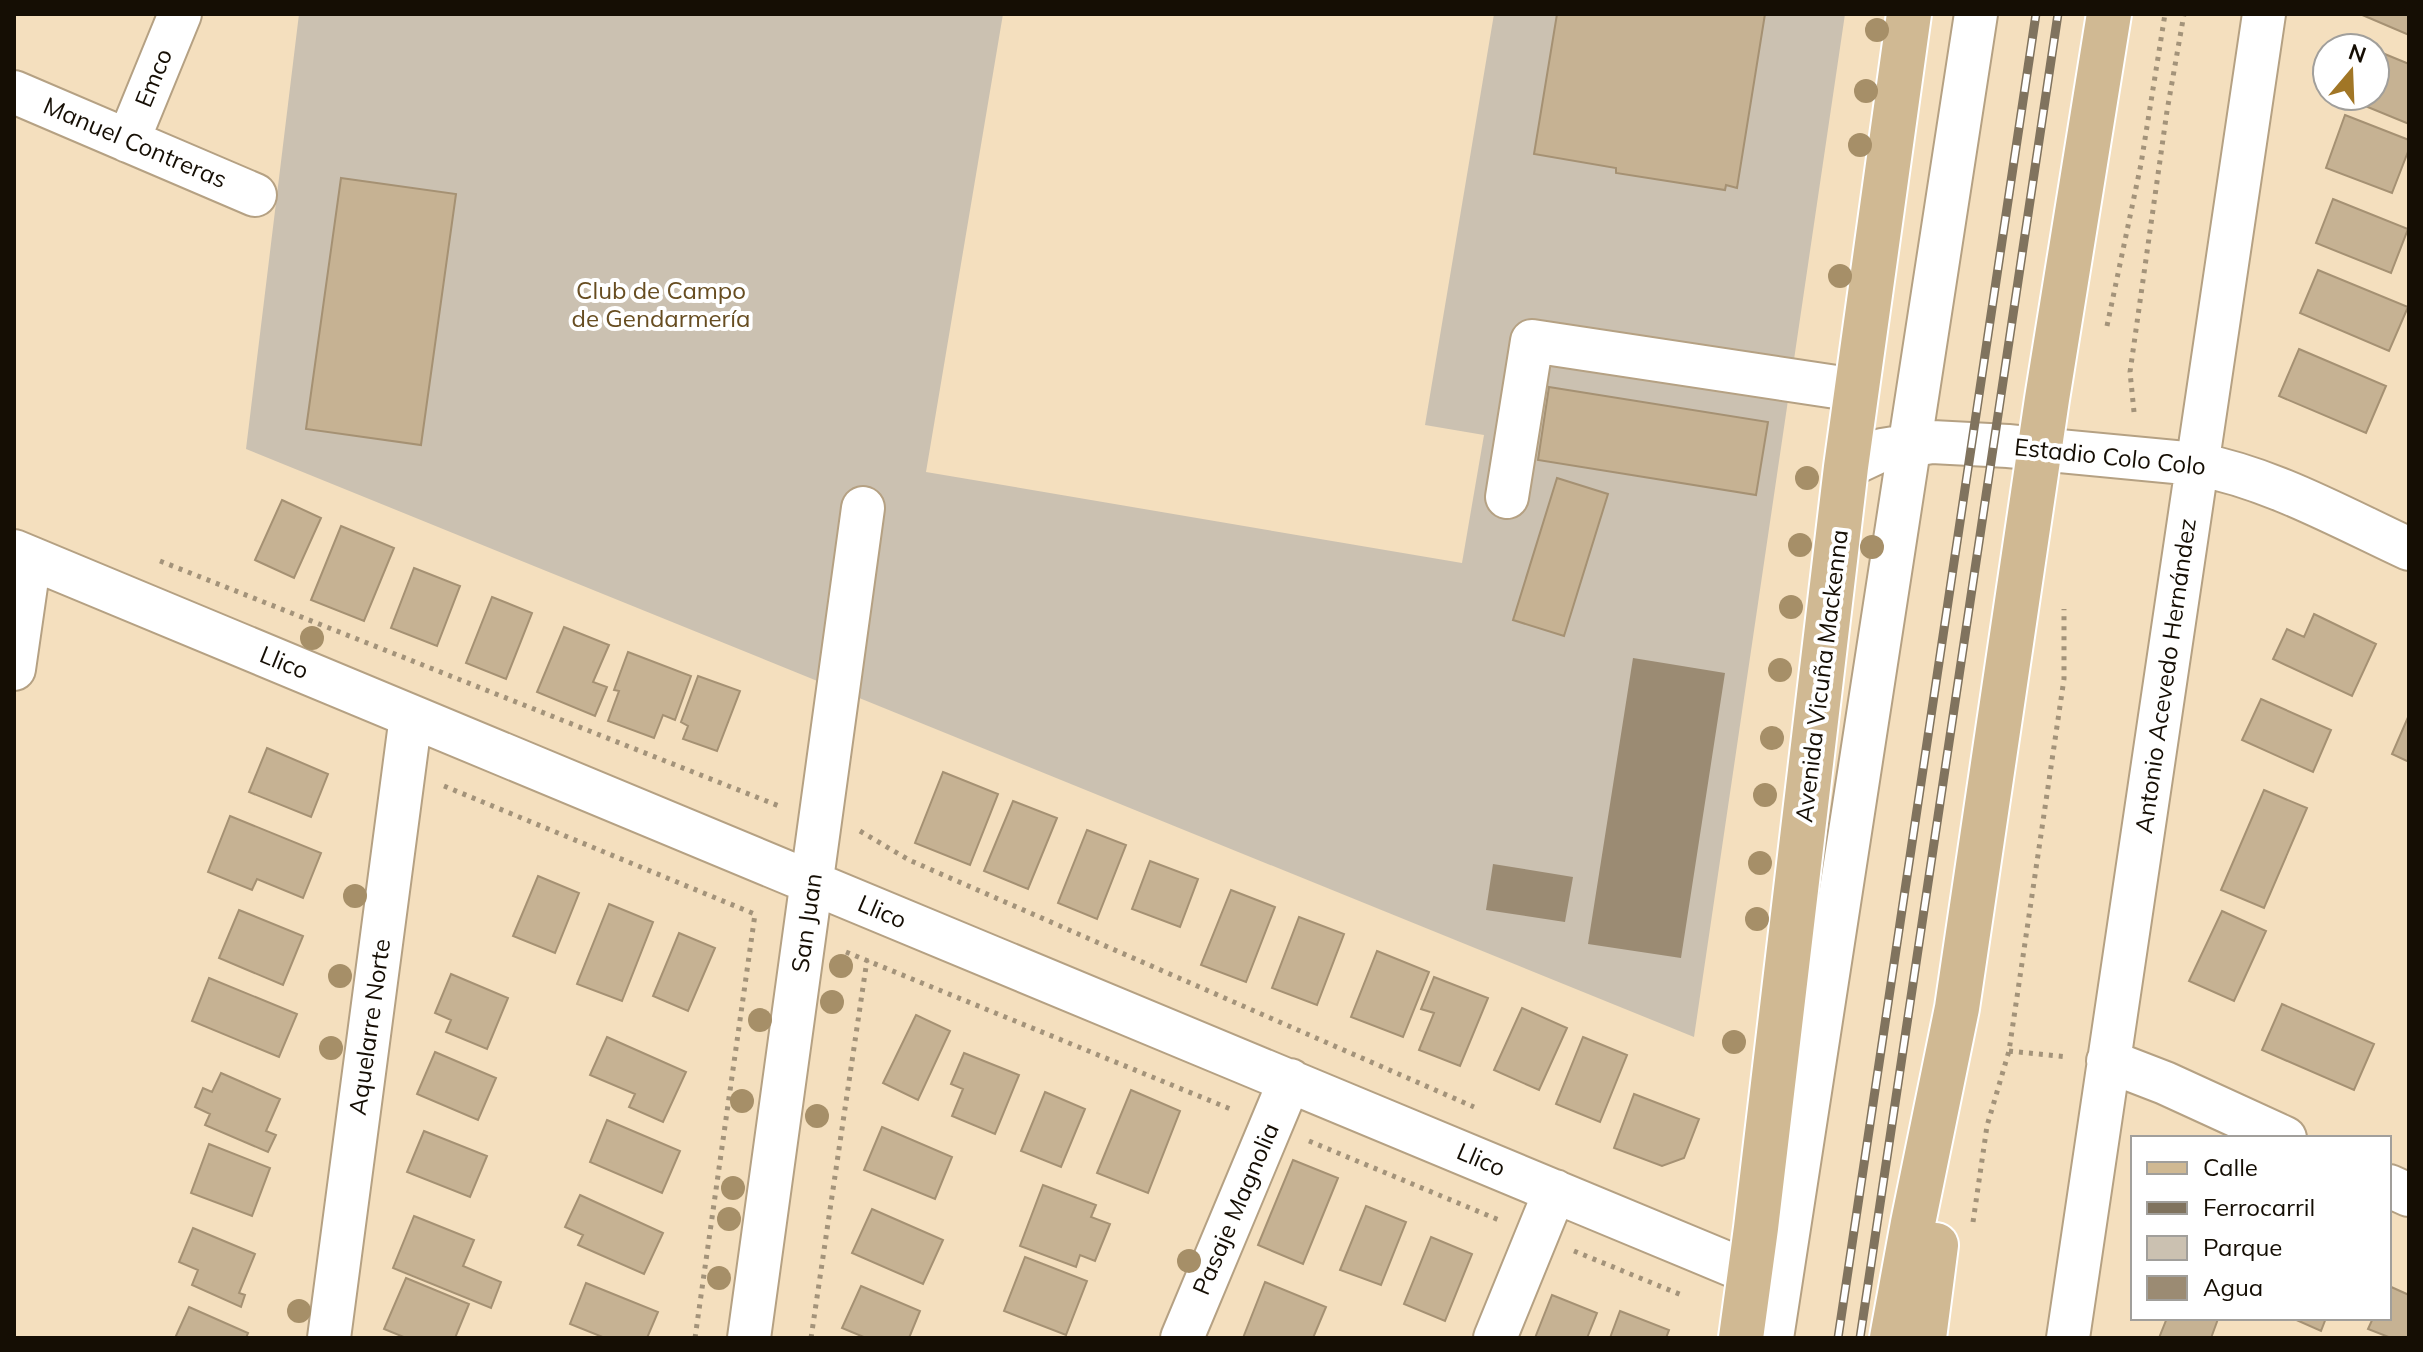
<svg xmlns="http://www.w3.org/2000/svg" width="2423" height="1352" font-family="Mulish,sans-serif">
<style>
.green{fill:#cbc1b1}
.water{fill:#9b8b73}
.building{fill:#c6b293;stroke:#a59173;stroke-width:2}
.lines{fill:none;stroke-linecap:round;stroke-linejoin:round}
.minor-casing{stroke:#b5a183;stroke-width:46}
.major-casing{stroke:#fff;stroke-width:48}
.path{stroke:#a3937a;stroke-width:5;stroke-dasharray:4 6;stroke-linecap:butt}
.minor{stroke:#fff;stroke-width:42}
.major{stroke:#d0b993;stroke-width:44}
.rail-casing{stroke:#80735e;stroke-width:9}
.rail{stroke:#fff;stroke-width:6;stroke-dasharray:18;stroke-linecap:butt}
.tree{fill:#a68f68}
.labels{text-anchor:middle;stroke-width:8;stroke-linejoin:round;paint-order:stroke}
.street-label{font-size:24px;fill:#150e04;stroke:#fff}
.park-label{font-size:24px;fill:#674d21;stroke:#fff}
</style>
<rect width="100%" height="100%" fill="#f4dfbe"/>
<path class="green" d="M299,14H1003L926,472L1462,563L1484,435L1425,425L1494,14H1845L1694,1037L246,449Z"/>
<path class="water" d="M1633,658L1725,673L1681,958L1588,944Z
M1493,864L1573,877L1565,922L1486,910Z"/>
<path class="building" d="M1557,14H1765L1737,188L1726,185L1725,190L1616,173V168L1534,154Z
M2360,14H2409V35Z
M2375,50L2409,64V124L2341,96H2375Z
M2345,115L2409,140V149L2392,193L2326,168Z
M341,178L456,194L421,445L306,429Z
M2333,199L2408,229L2391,273L2316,243Z
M2318,270L2408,307L2389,351L2300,313Z
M2299,349L2386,386L2366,433L2279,396Z
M1549,387L1768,422L1756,495L1538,460Z
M1557,478L1608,494L1564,636L1513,620Z
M282,500L321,518L294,578L255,560Z
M341,526L394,548L364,621L311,600Z
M414,568L460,586L437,646L391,628Z
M492,597L532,613L506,679L466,663Z
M2314,614L2376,644L2352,696L2273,659L2287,629L2304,637Z
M564,627L609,645L593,682L607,687L595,716L537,692Z
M628,652L691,676L675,720L663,715L654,738L608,721L619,691L614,690Z
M698,676L740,691L717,751L683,739L688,726L681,722Z
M2261,699L2331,730L2313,772L2242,740Z
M2409,715V762L2392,754Z
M267,748L328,774L311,817L249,792Z
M943,772L998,794L970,865L915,843Z
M2264,790L2307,808L2264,908L2221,890Z
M1013,801L1057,818L1028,889L984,871Z
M230,816L321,853L303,898L257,879L252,890L208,872Z
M1087,830L1126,845L1097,919L1058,903Z
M1150,861L1198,879L1180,927L1132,909Z
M538,876L579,893L555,953L513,936Z
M1231,890L1275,907L1246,982L1201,965Z
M609,904L653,922L622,1001L577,984Z
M239,910L303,936L283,985L219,958Z
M2222,911L2266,931L2234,1001L2189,981Z
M1299,917L1344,934L1317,1005L1272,988Z
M679,933L715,948L688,1011L653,996Z
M1377,951L1429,972L1403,1037L1351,1017Z
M451,974L508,998L487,1049L446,1032L451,1020L435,1013Z
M1434,977L1488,998L1460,1066L1419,1050L1434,1013L1421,1009Z
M209,978L297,1014L279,1057L192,1021Z
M2282,1004L2374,1044L2354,1090L2262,1050Z
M1522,1008L1567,1028L1539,1090L1494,1070Z
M916,1015L950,1031L918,1100L883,1083Z
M607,1037L686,1072L663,1122L629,1107L635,1094L590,1075Z
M1583,1037L1627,1055L1600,1122L1556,1104Z
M435,1052L496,1078L478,1120L417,1094Z
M964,1053L1019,1075L995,1134L952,1116L963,1089L951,1084Z
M221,1073L280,1099L266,1131L276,1135L268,1152L205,1125L210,1114L195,1107L203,1088L212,1092Z
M1131,1090L1180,1111L1148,1193L1097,1173Z
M1045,1092L1085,1109L1061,1167L1021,1151Z
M1634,1094L1699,1119L1684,1158L1662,1166L1614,1148Z
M607,1120L680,1151L662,1193L590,1162Z
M882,1127L952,1157L935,1199L864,1170Z
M424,1131L487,1156L470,1197L407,1172Z
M209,1144L270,1168L252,1216L191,1193Z
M1293,1160L1338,1178L1303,1264L1258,1245Z
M1043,1185L1096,1205L1091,1217L1110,1224L1095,1261L1080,1255L1076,1267L1020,1246Z
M580,1195L663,1233L644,1274L578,1245L583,1235L565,1227Z
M1366,1206L1406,1222L1381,1285L1340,1270Z
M872,1209L943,1240L923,1284L852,1253Z
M414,1216L474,1240L463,1266L501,1282L491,1308L393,1268Z
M193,1228L255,1254L239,1293L245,1295L241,1307L192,1285L198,1270L179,1262Z
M1431,1237L1472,1254L1445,1321L1404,1304Z
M1025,1257L1087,1281L1066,1335L1004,1311Z
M406,1278L469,1304L455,1338H406L384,1329Z
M1265,1282L1326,1307L1313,1338H1243Z
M586,1283L658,1312L647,1338H605L570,1324Z
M861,1286L920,1311L909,1338H866L842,1328Z
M2389,1286L2409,1295V1338H2391L2368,1329L2373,1318H2389Z
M1552,1295L1597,1313L1587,1338H1535Z
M189,1307L248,1333L246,1338H175Z
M1620,1311L1669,1330L1666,1338H1610Z
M2167,1318H2214L2218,1319L2211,1338H2159Z
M2292,1318H2326L2321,1331Z"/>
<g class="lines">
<defs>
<path id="minor" d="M14,92L255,195
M128,141L180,14
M1846,467L1882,450L1932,442L2008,446L2196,464C2271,478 2340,517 2409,549
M1507,497L1532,341L1856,390
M14,551L1751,1273
M14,669L30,558
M2108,1061L2165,1083L2285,1138
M2389,1186L2409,1195
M329,1338L411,716
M749,1338L863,508
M1182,1338L1290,1080
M1495,1338L1555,1191
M1772,1338L1976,14
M2068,1338L2264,14"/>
<path id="major" d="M1741,1338L1756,1228L1846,467L1909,14
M1892,1338L1913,1223L1957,1008L2047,399L2109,14
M1924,1338L1936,1245"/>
</defs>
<use href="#minor" class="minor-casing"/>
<use href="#major" class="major-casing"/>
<path class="path" d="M2107,326L2141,164L2165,14
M2134,412L2130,372L2167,111L2184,14
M160,561L779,806
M444,786L757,915
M860,831L909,860L1474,1107
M846,952L1233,1110
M2009,1051L2068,1057
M1309,1141L1499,1220
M1973,1222L1987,1126L2009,1051L2064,679V609
M1574,1251L1684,1296
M695,1338L755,914
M811,1338L867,960"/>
<use href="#minor" class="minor"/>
<use href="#major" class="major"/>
<defs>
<path id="rail" d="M1838,1338L2036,14
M1860,1338L2058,14"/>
</defs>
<use href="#rail" class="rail-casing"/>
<use href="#rail" class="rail"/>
</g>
<g class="tree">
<circle cx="1877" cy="30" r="12"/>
<circle cx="1866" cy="91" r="12"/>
<circle cx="1860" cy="145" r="12"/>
<circle cx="1840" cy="276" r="12"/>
<circle cx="1807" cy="478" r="12"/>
<circle cx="1800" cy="545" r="12"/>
<circle cx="1872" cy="547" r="12"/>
<circle cx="1791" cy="607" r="12"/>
<circle cx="312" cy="638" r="12"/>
<circle cx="1780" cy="670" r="12"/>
<circle cx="1772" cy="738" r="12"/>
<circle cx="1765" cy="795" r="12"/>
<circle cx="1760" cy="863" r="12"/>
<circle cx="355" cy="896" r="12"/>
<circle cx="1757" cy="919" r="12"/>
<circle cx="841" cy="966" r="12"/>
<circle cx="340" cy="976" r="12"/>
<circle cx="832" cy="1002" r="12"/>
<circle cx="760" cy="1020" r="12"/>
<circle cx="1734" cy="1042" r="12"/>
<circle cx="331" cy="1048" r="12"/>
<circle cx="742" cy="1101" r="12"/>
<circle cx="817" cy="1116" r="12"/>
<circle cx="733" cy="1188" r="12"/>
<circle cx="729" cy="1219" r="12"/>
<circle cx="1189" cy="1261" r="12"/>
<circle cx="719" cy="1278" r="12"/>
<circle cx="299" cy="1311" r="12"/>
</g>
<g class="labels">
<g class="street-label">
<text transform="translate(154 78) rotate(-68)" y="8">Emco</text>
<text transform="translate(135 143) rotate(23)" y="8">Manuel Contreras</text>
<text transform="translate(2110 457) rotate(6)" y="8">Estadio Colo Colo</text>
<text transform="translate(284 663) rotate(22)" y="8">Llico</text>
<text transform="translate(1822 676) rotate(-83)" y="8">Avenida Vicuña Mackenna</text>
<text transform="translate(2166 676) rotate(-82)" y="8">Antonio Acevedo Hernández</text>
<text transform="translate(882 912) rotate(23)" y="8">Llico</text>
<text transform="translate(807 923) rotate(-82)" y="8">San Juan</text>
<text transform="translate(370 1027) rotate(-82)" y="8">Aquelarre Norte</text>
<text transform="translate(1481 1160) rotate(23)" y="8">Llico</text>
<text transform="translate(1236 1209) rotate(-67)" y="8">Pasaje Magnolia</text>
</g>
<g class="park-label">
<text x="661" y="299">Club de Campo<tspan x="661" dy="28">de Gendarmería</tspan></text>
</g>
</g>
<rect width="2423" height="1352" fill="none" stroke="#150e04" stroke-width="32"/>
<rect x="2131" y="1136" width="260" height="184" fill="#ffffff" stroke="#a19f9b" stroke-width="2"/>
<rect x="2147" y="1162" width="40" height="12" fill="#d0b993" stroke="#a19f9b" stroke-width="2"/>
<text x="2203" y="1176" font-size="24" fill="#150e04">Calle</text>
<rect x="2147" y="1202" width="40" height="12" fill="#80735e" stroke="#a19f9b" stroke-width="2"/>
<text x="2203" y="1216" font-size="24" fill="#150e04">Ferrocarril</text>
<rect x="2147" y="1236" width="40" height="24" fill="#cbc1b1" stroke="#a19f9b" stroke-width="2"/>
<text x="2203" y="1256" font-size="24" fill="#150e04">Parque</text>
<rect x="2147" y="1276" width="40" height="24" fill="#9b8b73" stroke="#a19f9b" stroke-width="2"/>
<text x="2203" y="1296" font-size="24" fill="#150e04">Agua</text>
<g transform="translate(2351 72) rotate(19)"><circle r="38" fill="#ffffff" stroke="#a19f9b" stroke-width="2"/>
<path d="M0-6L14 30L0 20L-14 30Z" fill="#a17626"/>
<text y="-12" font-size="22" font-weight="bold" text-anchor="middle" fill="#150e04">N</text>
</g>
</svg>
